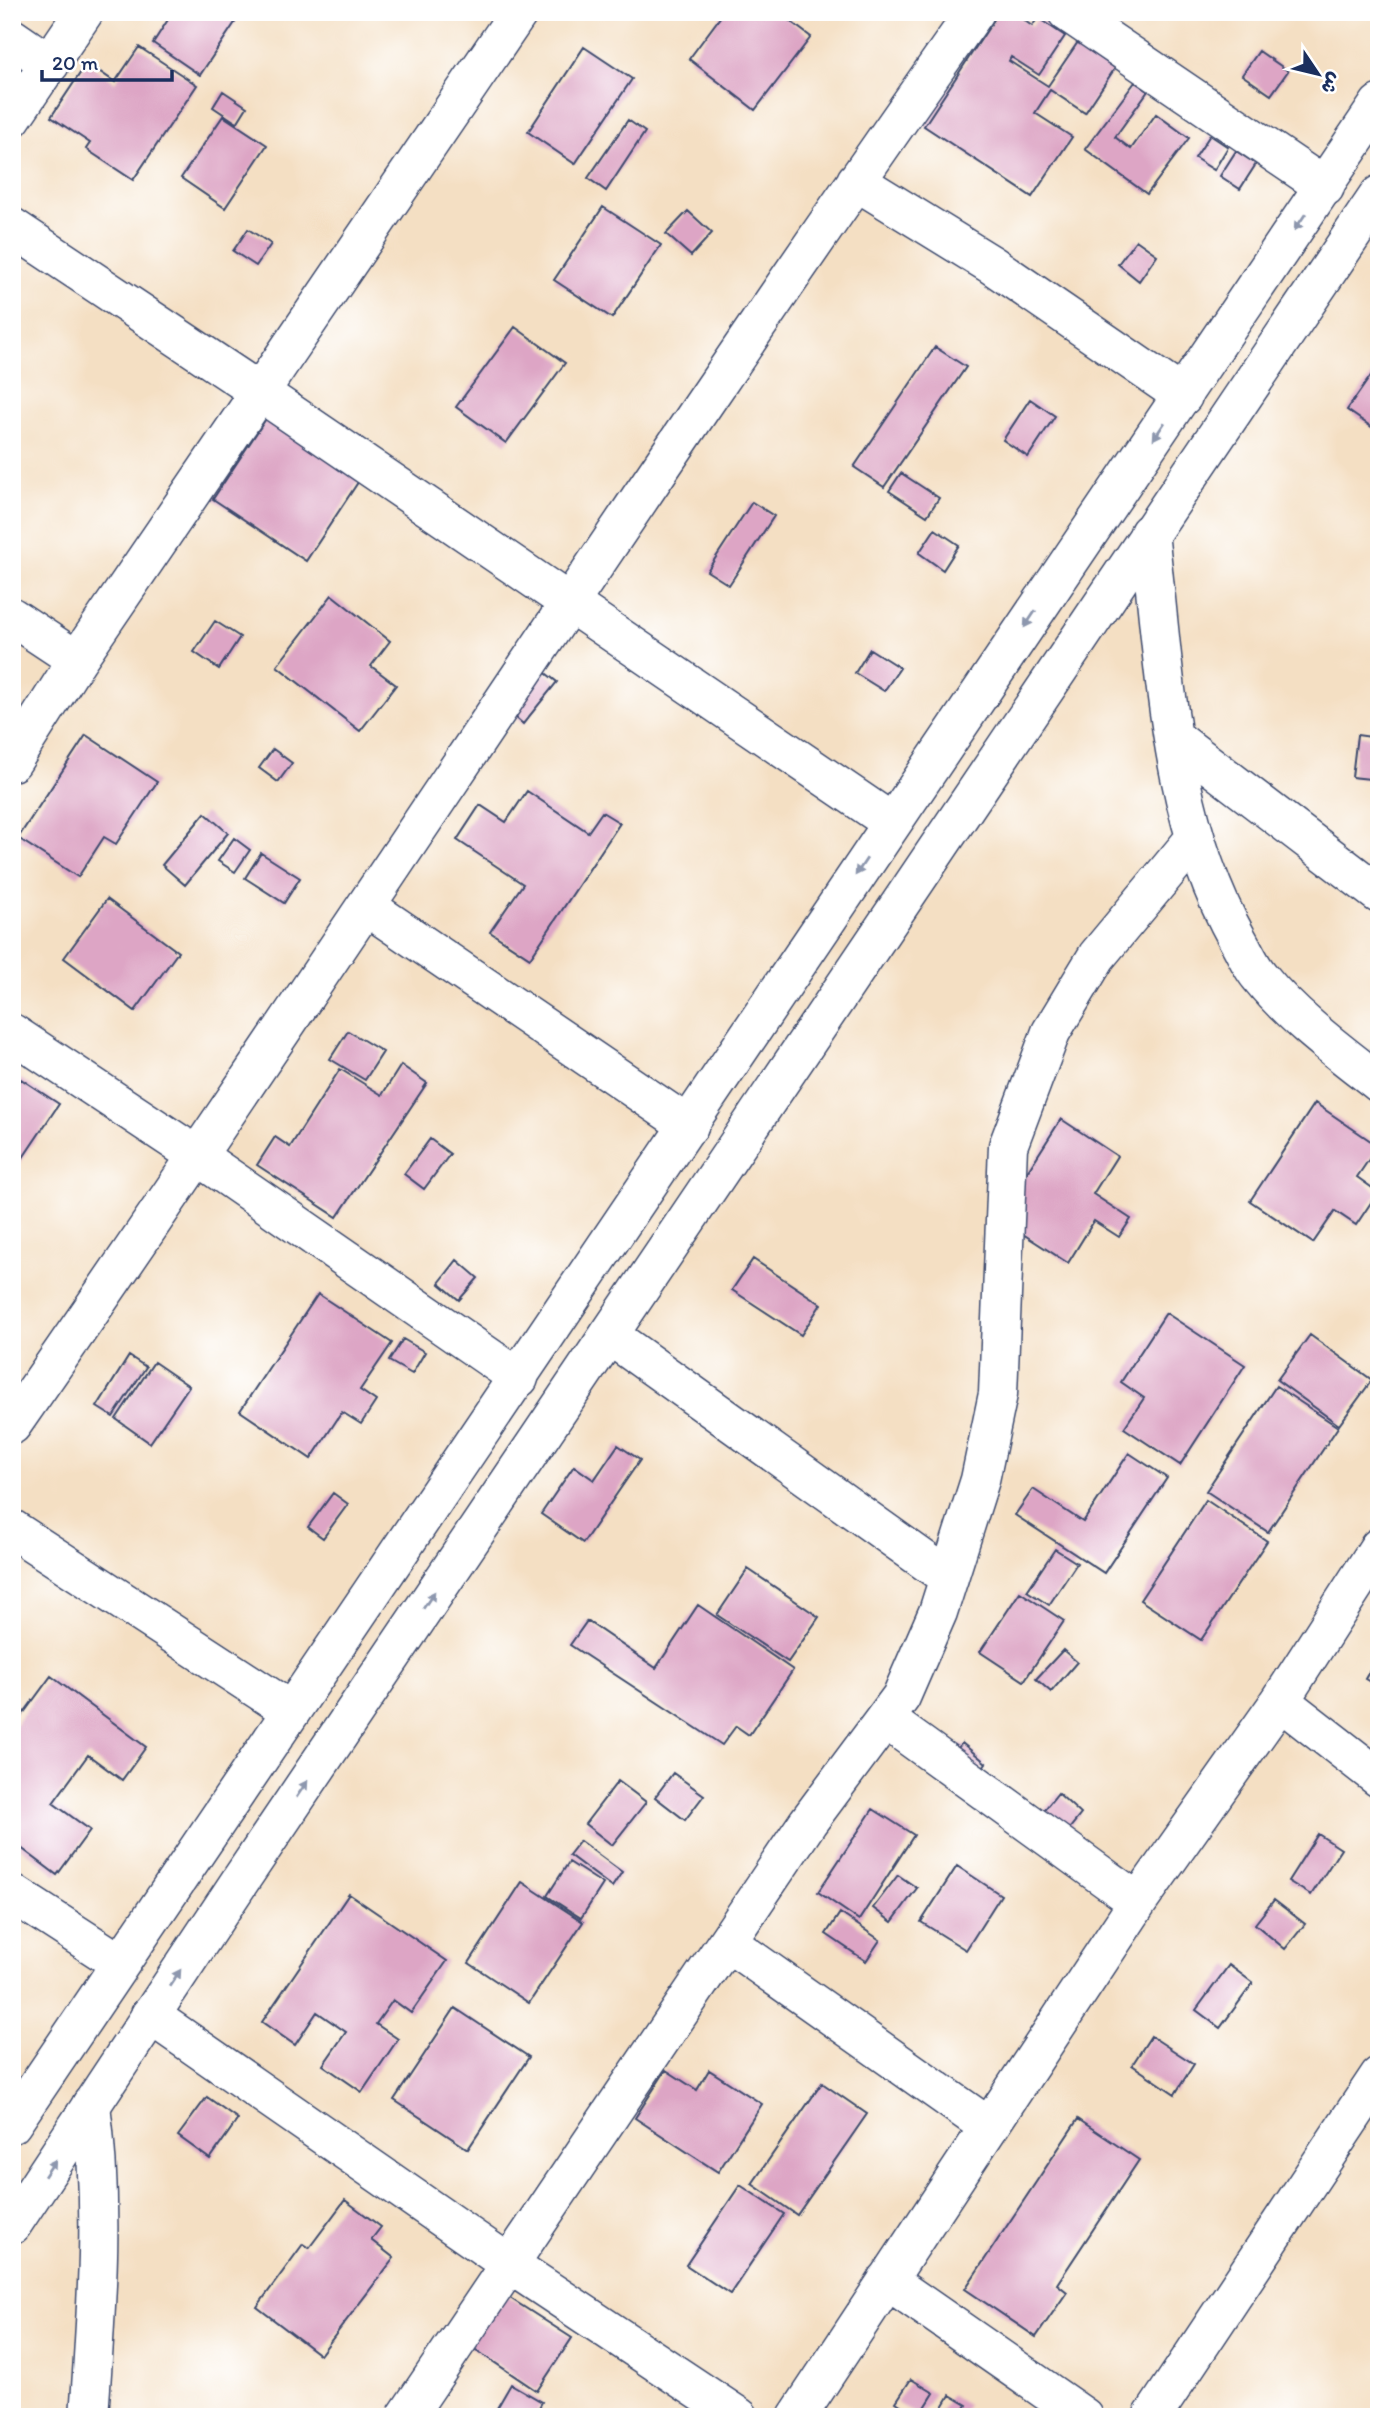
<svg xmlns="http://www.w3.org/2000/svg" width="1391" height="2429" font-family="Itim,'Playpen Sans Arabic',sans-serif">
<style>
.building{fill:#dda5c5}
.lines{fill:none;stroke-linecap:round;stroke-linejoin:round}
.street-casing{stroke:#3c496d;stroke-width:41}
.secondary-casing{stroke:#3c496d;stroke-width:41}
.street{stroke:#fff;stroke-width:38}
.secondary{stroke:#fff;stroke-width:38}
.oneway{fill:#8d97ae}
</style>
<rect width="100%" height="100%" fill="#fff"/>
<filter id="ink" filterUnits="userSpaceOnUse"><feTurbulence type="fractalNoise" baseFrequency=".0143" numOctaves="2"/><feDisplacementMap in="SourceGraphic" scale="14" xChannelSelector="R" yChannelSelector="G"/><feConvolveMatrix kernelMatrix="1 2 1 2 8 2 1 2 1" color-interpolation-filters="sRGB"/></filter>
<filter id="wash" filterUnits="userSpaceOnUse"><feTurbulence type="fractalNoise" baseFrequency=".00686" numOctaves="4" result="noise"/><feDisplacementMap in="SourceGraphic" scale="28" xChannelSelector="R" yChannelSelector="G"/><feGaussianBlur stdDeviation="1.57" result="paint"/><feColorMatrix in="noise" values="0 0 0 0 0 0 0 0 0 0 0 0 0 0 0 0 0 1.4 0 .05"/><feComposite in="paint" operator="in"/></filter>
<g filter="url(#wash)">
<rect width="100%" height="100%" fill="#f4dfc3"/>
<g id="blocks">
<path class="building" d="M173,12H242L200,75L153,43Z
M724,12H778L811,37L755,110L689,59Z
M999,12H1012L1032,26L1038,18L1065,36L1039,75L1011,57L1009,61L1048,86L1078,42L1115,68L1085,113L1050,90L1035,113L1072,137L1032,197L924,126Z
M139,47L197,85L133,180L86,149L90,143L51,117L87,63L115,82Z
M584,47L632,79L575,164L528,132Z
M1259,51L1288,71L1271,95L1242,75Z
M1135,82L1148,91L1115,137L1131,149L1156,114L1189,138L1147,194L1085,149Z
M223,91L247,107L237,123L213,107Z
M223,116L267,145L225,208L181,178Z
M628,120L645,132L606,191L588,178Z
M1210,135L1228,147L1214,170L1195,158Z
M1236,151L1256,164L1240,189L1220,176Z
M603,207L661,245L612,318L554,280Z
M688,211L712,233L691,256L666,234Z
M248,229L271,244L256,266L233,251Z
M1136,240L1157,255L1139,281L1118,264Z
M515,327L565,363L506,443L456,407Z
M935,347L966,367L884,487L854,467Z
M1379,364V432L1347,410Z
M281,396L374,458L306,561L213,499Z
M1030,399L1055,416L1028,457L1003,440Z
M901,473L939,498L927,516L889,491Z
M752,502L774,516L729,585L707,571Z
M935,529L959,545L943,570L919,553Z
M332,595L390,641L371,666L396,685L360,731L277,666Z
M215,621L240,637L219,669L194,652Z
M870,649L900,668L884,691L855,673Z
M538,667L557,682L523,724L505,708Z
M86,735L157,782L116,844L104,837L78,877L18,838Z
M1357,735L1379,738V780L1352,777Z
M273,749L292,763L278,782L259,768Z
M527,791L588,832L602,812L620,823L530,958L490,932L523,884L457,840L480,805L506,822Z
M205,813L228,833L185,885L162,865Z
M234,838L250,850L235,872L218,861Z
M261,853L300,878L284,903L245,878Z
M107,899L178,952L135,1011L64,958Z
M348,1031L383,1052L365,1080L330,1059Z
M401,1065L427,1083L337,1217L257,1165L275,1137L290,1147L340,1069L382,1095Z
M21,1079L59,1104L16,1168L12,1165V1092Z
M1315,1103L1378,1146L1357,1177L1378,1192L1356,1225L1335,1211L1313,1243L1250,1201Z
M1061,1119L1117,1156L1093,1194L1131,1219L1119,1237L1094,1221L1068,1263L998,1218Z
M430,1139L450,1154L424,1189L404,1174Z
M753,1259L821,1304L801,1335L732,1290Z
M457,1260L478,1278L459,1300L439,1283Z
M318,1294L392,1343L360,1390L376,1401L361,1424L342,1412L311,1459L240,1411Z
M1166,1313L1245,1365L1180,1465L1124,1428L1144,1398L1121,1382Z
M1310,1335L1372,1380L1339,1425L1277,1380Z
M403,1339L425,1352L412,1374L389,1361Z
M129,1356L146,1367L113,1417L97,1407Z
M154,1362L189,1386L150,1443L116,1419Z
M1276,1386L1338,1427L1268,1532L1206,1491Z
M618,1445L640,1460L583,1543L541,1514L574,1466L594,1480Z
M1129,1453L1167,1478L1104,1573L1015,1515L1033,1489L1083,1522Z
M333,1493L348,1504L323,1538L308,1527Z
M1206,1500L1267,1541L1201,1640L1140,1600Z
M1055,1549L1077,1563L1049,1605L1027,1591Z
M748,1569L819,1617L788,1662L717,1615Z
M1020,1592L1064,1621L1024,1681L980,1652Z
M698,1605L793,1670L749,1735L736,1726L722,1745L570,1645L587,1621L656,1668Z
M1063,1650L1077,1662L1051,1692L1036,1679Z
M1379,1655V1687L1365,1679Z
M51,1676L146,1747L122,1780L88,1755L53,1803L90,1830L57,1875L12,1841V1729Z
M962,1743L986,1763L976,1776L952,1756Z
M673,1773L704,1795L685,1820L655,1797Z
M618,1781L646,1802L612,1845L585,1824Z
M1058,1793L1081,1814L1065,1834L1042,1813Z
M873,1809L914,1835L859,1920L818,1892Z
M1318,1834L1341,1849L1311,1895L1288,1881Z
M580,1841L622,1872L612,1887L569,1855Z
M569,1862L603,1884L581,1918L547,1896Z
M957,1866L1001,1895L966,1950L921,1922Z
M898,1875L917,1888L892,1922L873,1908Z
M522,1882L583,1922L529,2003L469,1963Z
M349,1894L447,1961L411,2013L393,2000L376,2024L398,2039L362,2092L323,2065L346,2032L317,2012L295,2045L262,2022Z
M1274,1900L1305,1924L1285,1949L1255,1924Z
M840,1913L880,1940L866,1961L826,1934Z
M1229,1965L1253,1983L1220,2028L1196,2010Z
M455,2008L529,2057L468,2149L394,2100Z
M1151,2036L1194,2064L1175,2094L1132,2065Z
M666,2070L697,2090L709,2070L762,2104L718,2172L635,2118Z
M822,2083L867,2114L797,2215L752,2184Z
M207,2097L238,2119L210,2159L178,2136Z
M1078,2119L1139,2160L1057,2284L1067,2292L1036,2337L965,2289Z
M740,2185L784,2214L730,2294L686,2265Z
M345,2200L381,2227L371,2240L394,2258L320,2355L257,2307L303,2244L309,2248Z
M496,2289L572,2338L537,2391L461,2340Z
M911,2379L934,2393L919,2417L896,2402Z
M511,2384L542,2402L534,2417H507L496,2410Z
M950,2395L967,2405L960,2417H937Z"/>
</g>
</g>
<g filter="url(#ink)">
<use href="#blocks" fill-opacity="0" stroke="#3c496d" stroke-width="2"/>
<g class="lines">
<defs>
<path id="street" d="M1067,12L1325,187
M12,38L50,64
M12,118L84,12
M856,181L992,265L1183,396
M12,227L261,393L891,822
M1149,533C1165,670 1169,818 1238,940C1245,952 1251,967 1260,977C1293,1018 1338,1051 1379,1083
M12,617L77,660
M1173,737L1379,894
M12,762L77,660L519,12
M366,906L689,1126
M12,1033L199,1157L519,1378
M609,1335L949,1578
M12,1425C338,957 646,477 975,12
M12,1529L291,1711
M1280,1701L1379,1778
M885,1719L1138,1902
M12,1893L120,1963
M727,1942L989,2127
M150,2015L509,2264L739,2417
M887,2280L1084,2417
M89,2417C96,2312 105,2210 91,2105
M406,2417L808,1822L901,1697L938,1612L980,1480L998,1394L1008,1146L1051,1032L1097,956L1195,838
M797,2417L1138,1902L1280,1701L1379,1547
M1152,2417L1379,2076"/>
<path id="secondary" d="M12,2124L1379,104
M12,2225L240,1881L1379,195"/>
</defs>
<use href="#street" class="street-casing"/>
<use href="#secondary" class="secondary-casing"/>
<use href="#street" class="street"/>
<use href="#secondary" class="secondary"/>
</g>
<defs><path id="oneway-solid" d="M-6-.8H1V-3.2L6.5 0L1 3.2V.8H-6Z" transform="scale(1.75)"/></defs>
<g class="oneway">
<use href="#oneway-solid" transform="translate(1300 222) rotate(124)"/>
<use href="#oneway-solid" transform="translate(1159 431) rotate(124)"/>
<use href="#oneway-solid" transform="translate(1030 619) rotate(124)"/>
<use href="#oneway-solid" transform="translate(861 867) rotate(124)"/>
<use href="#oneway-solid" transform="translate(429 1600) rotate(-56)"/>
<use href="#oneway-solid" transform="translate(302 1789) rotate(-56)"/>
<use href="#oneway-solid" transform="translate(175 1978) rotate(-56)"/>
<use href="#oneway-solid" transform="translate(50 2168) rotate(-56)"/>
</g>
</g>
<rect width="1391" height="2429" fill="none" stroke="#fff" stroke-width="42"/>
<g transform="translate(1318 74) rotate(125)" stroke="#ffffff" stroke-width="5" paint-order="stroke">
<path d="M0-5L12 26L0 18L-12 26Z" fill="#1b2f5e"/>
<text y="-10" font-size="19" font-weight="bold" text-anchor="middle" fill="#1b2f5e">ش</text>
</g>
<path d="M42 70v10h130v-10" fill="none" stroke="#1b2f5e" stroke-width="3.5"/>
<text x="52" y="70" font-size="21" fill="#1b2f5e" stroke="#ffffff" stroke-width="5" paint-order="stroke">20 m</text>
</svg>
